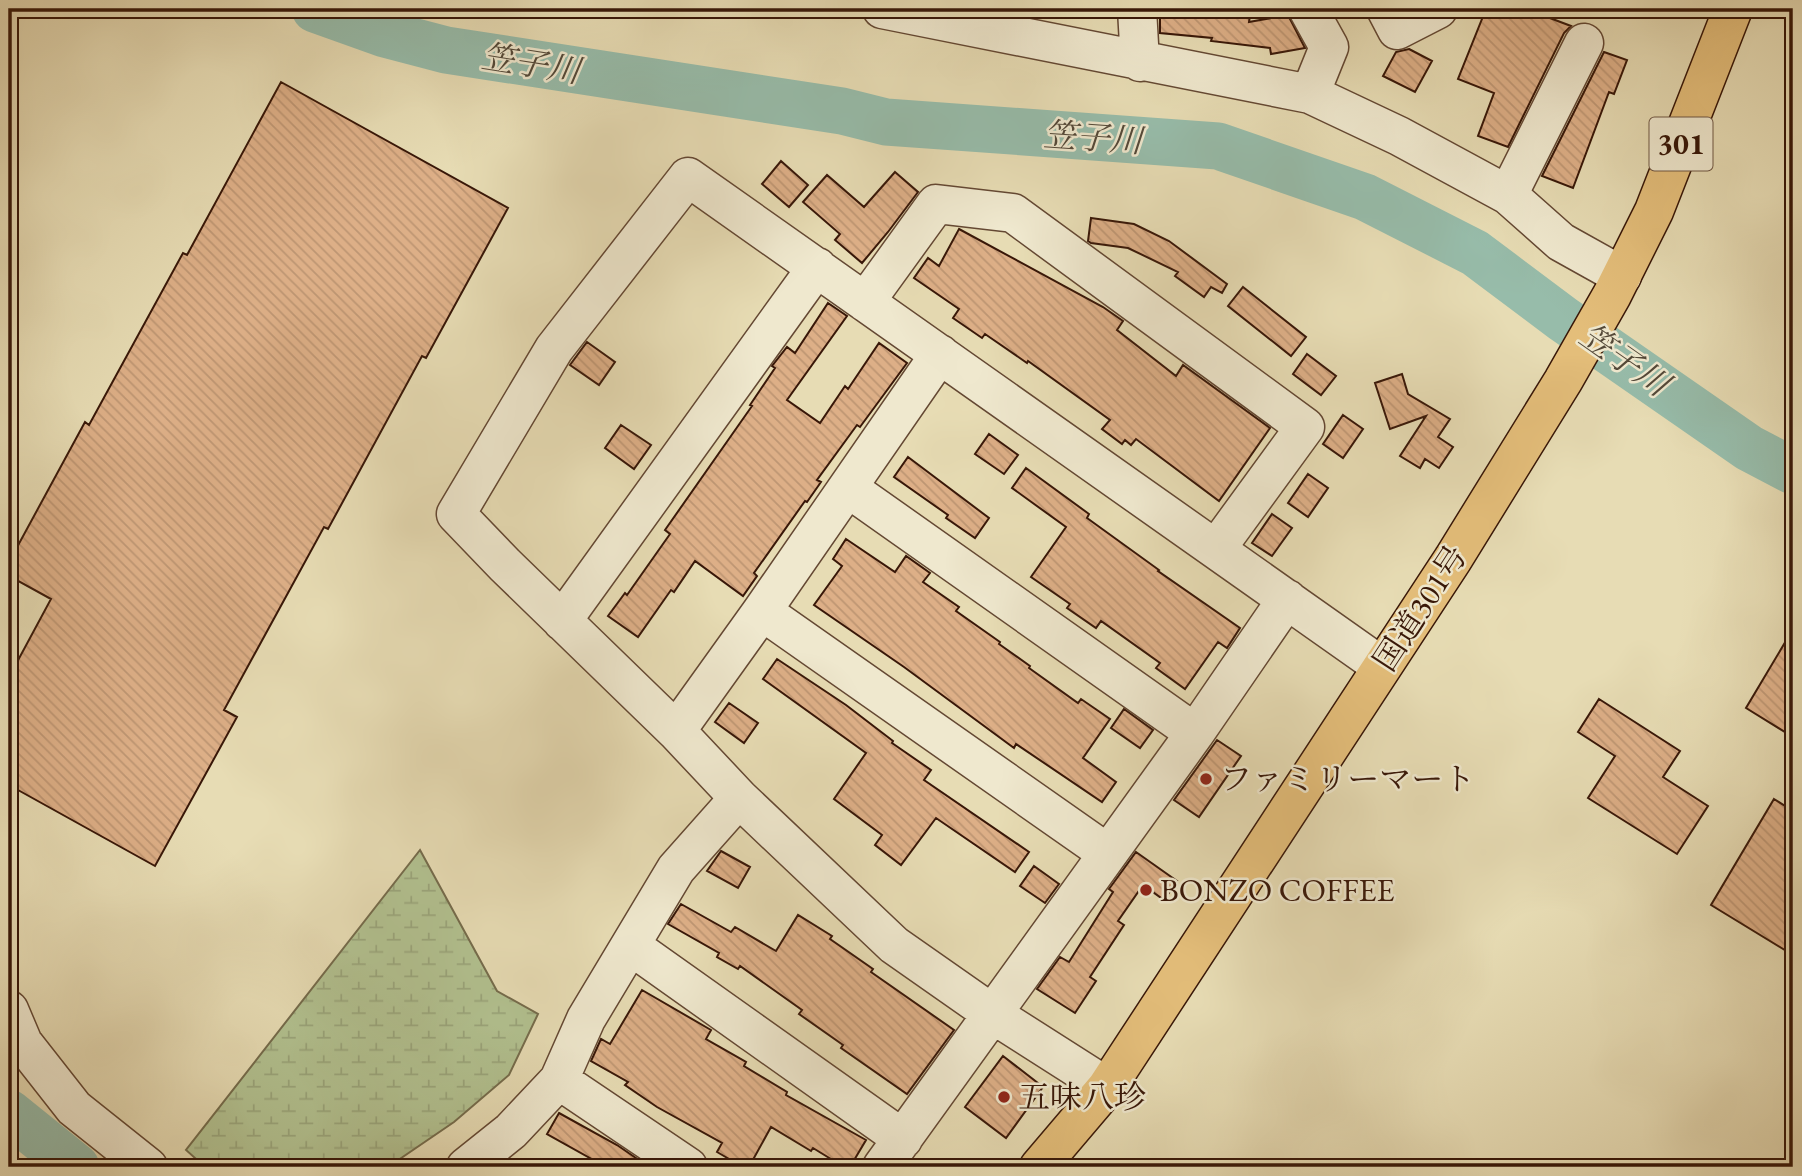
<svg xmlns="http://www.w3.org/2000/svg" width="1802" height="1176" font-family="'EB Garamond','Noto Serif JP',serif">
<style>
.wetland{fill:url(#wetland-marsh);stroke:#756c4c;stroke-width:2}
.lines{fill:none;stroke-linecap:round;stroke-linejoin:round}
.river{stroke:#97bcaa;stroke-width:47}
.building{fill:url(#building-back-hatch);stroke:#381708;stroke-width:2}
.minor-casing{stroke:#644833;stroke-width:41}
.highway-casing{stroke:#381708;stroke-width:41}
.minor{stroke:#efe8ce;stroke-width:38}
.highway{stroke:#e4be7a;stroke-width:38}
.poi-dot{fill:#8f2418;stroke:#efe8ce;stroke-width:2.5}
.labels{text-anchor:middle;stroke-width:5;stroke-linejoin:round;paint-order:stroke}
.shield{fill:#efe8ce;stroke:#6f5643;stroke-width:2}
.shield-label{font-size:30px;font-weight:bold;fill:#381708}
.street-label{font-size:32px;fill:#381708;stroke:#efe8ce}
.poi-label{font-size:32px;fill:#381708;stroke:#efe8ce;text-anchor:start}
.water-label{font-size:33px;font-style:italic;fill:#544939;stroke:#efe8ce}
</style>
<defs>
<pattern id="wetland-marsh" width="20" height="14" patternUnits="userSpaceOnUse" patternTransform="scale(1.75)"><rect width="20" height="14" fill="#b2c190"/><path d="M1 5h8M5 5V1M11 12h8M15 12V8" fill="none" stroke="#9aa57b"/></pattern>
<pattern id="building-back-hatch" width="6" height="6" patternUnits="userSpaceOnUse" patternTransform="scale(1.75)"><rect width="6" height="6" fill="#ddaf87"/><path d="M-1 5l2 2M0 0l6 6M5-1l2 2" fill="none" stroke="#be9673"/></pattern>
</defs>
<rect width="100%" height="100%" fill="#e7dcb4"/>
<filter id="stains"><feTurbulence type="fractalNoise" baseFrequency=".00286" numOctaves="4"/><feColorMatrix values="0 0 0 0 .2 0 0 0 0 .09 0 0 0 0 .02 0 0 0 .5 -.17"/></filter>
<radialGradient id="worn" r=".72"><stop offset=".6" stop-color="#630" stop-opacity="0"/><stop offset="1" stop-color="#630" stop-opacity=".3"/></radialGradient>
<path class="wetland" d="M420,850L497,991L538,1014L509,1075L454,1122L388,1167H205L186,1150Z"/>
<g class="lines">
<path class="river" d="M315,9L385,34L446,50L842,111L886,122L1218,146L1365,197L1475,253L1563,319L1749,448L1793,471
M9,1113L76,1167"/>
</g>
<path class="building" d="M1160,9H1251L1249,22L1288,15L1305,48L1271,54L1270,48L1211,41L1212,38L1160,33Z
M1486,9H1526L1571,26L1564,33L1508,147L1478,136L1494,93L1458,79Z
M1409,49L1432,61L1415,92L1383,76L1396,52Z
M1604,52L1627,60L1614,94L1609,92L1573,188L1542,176Z
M281,82L508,208L426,358L422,356L328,529L324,527L224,710L237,717L155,866L9,785V677L51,599L9,576V562L85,422L89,425L183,253L187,255Z
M781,161L808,185L789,207L762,184Z
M895,172L918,192L888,232L862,263L835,240L840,234L803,202L827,175L864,207Z
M1091,218L1134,224L1169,241L1227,284L1222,293L1211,287L1204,297L1175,276L1178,272L1128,248L1091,243L1088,241Z
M959,229L1103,307L1123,321L1117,330L1176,376L1183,365L1270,428L1219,501L1136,439L1131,445L1125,440L1122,444L1102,429L1110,420L1028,361L1027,363L985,334L982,338L953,318L959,309L914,278L928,258L939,266Z
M1243,287L1306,337L1291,356L1228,306Z
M828,303L847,316L787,400L820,423L845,386L848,389L879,343L907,363L860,427L857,425L817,480L821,482L807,502L805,501L754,573L757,576L743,596L695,561L674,592L671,590L638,637L608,616L625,593L627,595L670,534L665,530L752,406L750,405L775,368L772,366L787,347L795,353Z
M587,342L615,362L599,385L570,365Z
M1307,354L1336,376L1321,395L1293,374Z
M1402,374L1408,394L1450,419L1438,437L1453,447L1439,468L1425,459L1420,468L1400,456L1426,416L1390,429L1375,383Z
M1343,415L1363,429L1343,458L1323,444Z
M621,425L651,445L634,469L605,448Z
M989,434L1018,455L1004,474L975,454Z
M908,457L989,518L975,538L946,518L948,515L894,477Z
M1026,468L1089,514L1087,518L1159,570L1158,571L1240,628L1227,648L1218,642L1185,689L1156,668L1160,663L1101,621L1096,628L1067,608L1070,604L1031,577L1066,527L1012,488Z
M1308,474L1328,488L1308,517L1288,503Z
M1272,514L1292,528L1272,556L1252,543Z
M846,539L895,572L906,556L930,573L923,582L959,607L956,611L1000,642L999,644L1030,666L1029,668L1078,703L1081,699L1110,719L1083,758L1116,782L1102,802L1016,744L1014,748L904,667L814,605L842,566L833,559Z
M1793,629V737L1746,708Z
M777,659L846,705L893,741L892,743L931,770L924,780L1029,852L1015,872L936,818L901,865L875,845L882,835L834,799L866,753L763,679Z
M1599,699L1680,751L1663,777L1708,806L1677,854L1588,798L1615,756L1578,732Z
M729,703L758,723L744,743L715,722Z
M1124,709L1153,730L1140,748L1111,728Z
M1217,740L1241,756L1199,817L1174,800Z
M1774,799L1793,811V955L1711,905Z
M721,851L750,867L738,888L707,871Z
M1136,852L1177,881L1164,900L1143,885L1118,921L1124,925L1090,977L1096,981L1075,1013L1037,989L1060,957L1069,962L1113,892L1109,889Z
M1034,866L1059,884L1045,903L1020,886Z
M681,904L731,932L735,927L776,951L798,915L832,936L830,939L873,969L871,972L954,1030L907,1094L841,1048L843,1045L799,1014L802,1010L740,966L738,969L717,957L719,953L668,924Z
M642,990L711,1030L706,1039L746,1062L744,1066L787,1092L786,1095L866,1140L850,1167H844L813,1148L811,1151L771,1127L749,1167H743L717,1152L722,1143L657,1107L625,1085L628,1082L591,1061L601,1039L610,1044Z
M1003,1056L1043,1087L1006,1138L965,1107Z
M559,1113L617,1145L649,1167H606L547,1134Z"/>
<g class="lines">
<defs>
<path id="minor" d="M882,9L1310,94L1399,136L1508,195L1561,242L1622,276
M1137,9L1140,62
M1308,9L1329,47L1310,94
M1386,9L1397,30L1438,9
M1508,195L1584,43
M865,302L936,204L1013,213L1305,427L1216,549
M848,488L1195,733
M762,611L1107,853
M562,621L817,267
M676,731L762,611L940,354
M631,946L903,1139
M9,1010L23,1043L74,1108L148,1167
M559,1080L688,1167
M1107,1087L994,1015L894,945L739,798L676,731L505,565L456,514L554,349L688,177L1381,666
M466,1167L511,1131L559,1080L586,1019L676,869L739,798
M882,1167L1195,733L1287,599"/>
<path id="highway" d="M1039,1167L1107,1087L1453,559L1563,381L1612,295L1654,211L1733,9"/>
</defs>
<use href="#minor" class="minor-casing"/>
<use href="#highway" class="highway-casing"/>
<use href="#minor" class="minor"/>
<use href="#highway" class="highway"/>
</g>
<g class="poi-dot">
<circle cx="1206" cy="779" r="7"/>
<circle cx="1146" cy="890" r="7"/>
<circle cx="1004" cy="1097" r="7"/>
</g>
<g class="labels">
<rect class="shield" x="1649.5" y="117.5" width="63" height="53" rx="5"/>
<g class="shield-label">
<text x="1681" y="154">301</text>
</g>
<g class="street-label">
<text transform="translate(1420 608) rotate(-57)" y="11">国道301号</text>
</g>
<g class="poi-label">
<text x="1220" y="790">ファミリーマート</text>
<text x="1160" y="901">BONZO COFFEE</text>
<text x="1018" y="1108">五味八珍</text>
</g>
<g class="water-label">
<text transform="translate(531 63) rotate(9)" y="12">笠子川</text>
<text transform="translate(1093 137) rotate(4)" y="12">笠子川</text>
<text transform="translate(1625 359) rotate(35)" y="12">笠子川</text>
</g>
</g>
<rect width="1802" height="1176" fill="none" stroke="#e7dcb4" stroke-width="35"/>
<rect x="10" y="10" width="1781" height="1155" fill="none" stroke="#381708" stroke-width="3.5"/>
<rect x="18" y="18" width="1767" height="1141" fill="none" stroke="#381708" stroke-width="2"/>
<rect width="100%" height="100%" filter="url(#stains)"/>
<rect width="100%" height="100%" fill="url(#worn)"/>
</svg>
